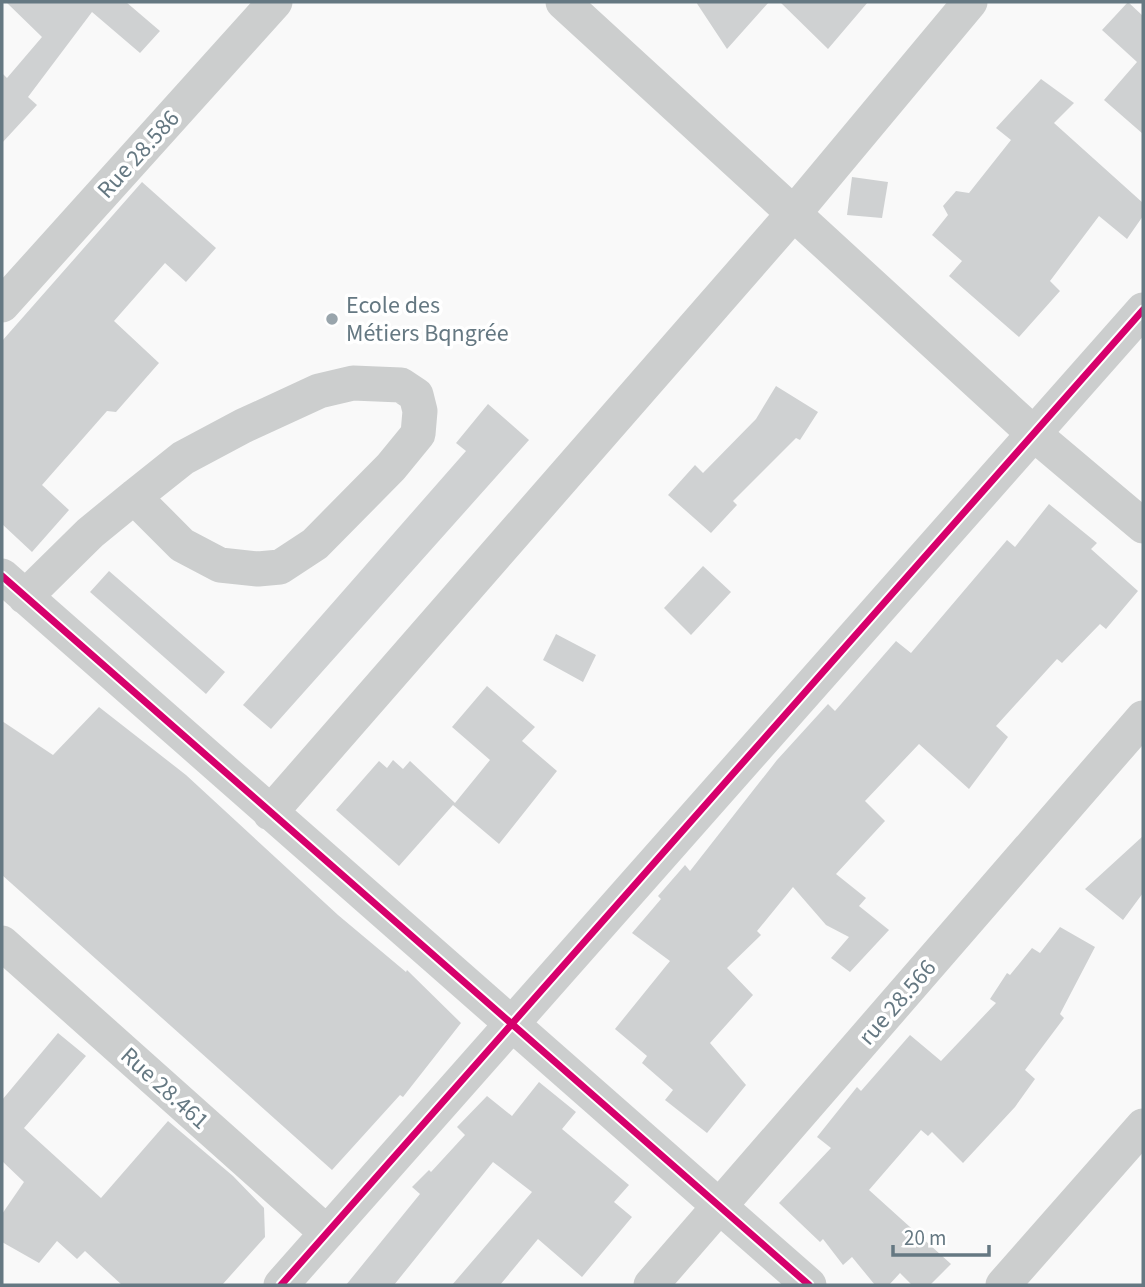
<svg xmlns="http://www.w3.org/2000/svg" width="1145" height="1287" font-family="'Source Sans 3',sans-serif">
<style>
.building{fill:#cfd1d2}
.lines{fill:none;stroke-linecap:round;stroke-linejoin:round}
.minor{stroke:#cccece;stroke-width:35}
.cycleway-casing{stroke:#fff;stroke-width:11}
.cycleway{stroke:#d6006c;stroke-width:7}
.poi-dot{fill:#99a5ac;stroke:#fff;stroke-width:2.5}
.labels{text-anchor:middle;stroke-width:7;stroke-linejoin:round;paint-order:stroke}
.street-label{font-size:24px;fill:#657882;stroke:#fff}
.poi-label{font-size:24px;fill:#657882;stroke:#fff;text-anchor:start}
</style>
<rect width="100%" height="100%" fill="#f9f9f9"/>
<path class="building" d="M6,2H126L160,31L140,53L92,12L28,97L37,105L2,143V73L7,78L42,37Z
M696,2H769L727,49Z
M780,2H868L828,49Z
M1128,2L1143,16V134L1104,100L1137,62L1102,30Z
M1041,79L1074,103L1054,123L1143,203V216L1127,239L1099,216L1050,281L1060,291L1019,337L949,276L962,261L932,235L948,215L943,206L956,191L969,193L1011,140L996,128Z
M852,177L888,182L882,218L847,215Z
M142,182L216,248L186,282L165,263L114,321L159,363L116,412L107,411L42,485L69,510L32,552L2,524V341Z
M776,386L818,412L800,440L796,438L733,501L737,505L711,533L668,495L695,465L703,473L756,419Z
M488,404L529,440L271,729L243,705L466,451L456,443Z
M1049,504L1097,543L1091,549L1138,591L1106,629L1100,624L1062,663L1057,659L996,726L1008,737L969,789L919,744L865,801L885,821L836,874L866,898L859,906L889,930L850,972L831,958L849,937L826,925L793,887L757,931L761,935L727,968L753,995L710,1043L746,1085L707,1133L665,1100L673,1090L642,1063L647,1056L615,1029L670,961L632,933L661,899L658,896L685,865L690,871L777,760L828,704L835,711L896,641L911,653L1007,540L1015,547Z
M703,566L731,592L691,635L664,608Z
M109,571L225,672L206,694L90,592Z
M556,634L596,655L583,682L543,660Z
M487,686L535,727L522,741L557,771L499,844L453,805L399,866L336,810L379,761L387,768L393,760L403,769L410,761L455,803L490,760L452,727Z
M99,707L186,775L338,915L406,972L407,970L461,1023L403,1097L400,1095L332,1170L2,875V721L53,755Z
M1143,836V893L1123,920L1085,889Z
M1060,927L1095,947L1060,1014L1064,1018L1025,1070L1035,1079L1015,1107L963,1163L932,1132L928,1136L921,1130L869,1190L951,1264L930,1285H912L900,1273L889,1285H875L852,1257L843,1265L823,1239L820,1242L779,1203L831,1148L817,1137L857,1087L861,1091L910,1035L941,1061L996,1003L990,999L1007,973L1010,975L1032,948L1040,953Z
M58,1033L86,1056L24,1128L101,1198L168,1121L233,1176L264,1208L265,1237L222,1285H122L85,1251L77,1259L57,1241L39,1263L2,1242V1214L24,1182L2,1161V1100Z
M539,1082L576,1112L562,1129L629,1185L614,1202L632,1217L582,1277L538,1239L500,1285H452L532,1192L493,1162L394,1285H346L420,1194L412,1187L429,1170L431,1172L465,1135L457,1127L487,1096L512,1116Z"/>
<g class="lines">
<path class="minor" d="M563,2L1034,434L1143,526
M2,305L275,2
M2,576L809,1285
M25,597L90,533L134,497L183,458L243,426L319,391L353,383L401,385L416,395L420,411L418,434L391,467L315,544L280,567L258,569L220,565L182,545L134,497
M270,813L794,213L970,2
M2,943L327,1233
M281,1285L1143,310
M651,1285L1143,718
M1003,1285L1143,1126"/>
<defs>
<path id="cycleway" d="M2,576L809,1285
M281,1285L1143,310"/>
</defs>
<use href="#cycleway" class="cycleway-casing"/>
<use href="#cycleway" class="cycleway"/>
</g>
<circle class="poi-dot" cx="332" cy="319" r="7"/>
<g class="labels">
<g class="street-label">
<text transform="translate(138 154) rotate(-48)" y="8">Rue 28.586</text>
<text transform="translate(897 1002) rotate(-49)" y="8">rue 28.566</text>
<text transform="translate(165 1088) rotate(42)" y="8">Rue 28.461</text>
</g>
<g class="poi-label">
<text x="346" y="313">Ecole des<tspan x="346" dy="28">Métiers Bqngrée</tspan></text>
</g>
</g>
<rect width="1145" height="1287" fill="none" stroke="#657882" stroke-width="7"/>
<path d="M893 1245v10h96v-10" fill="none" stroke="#657882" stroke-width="3.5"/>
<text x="904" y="1245" font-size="21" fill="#657882" stroke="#ffffff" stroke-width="5" paint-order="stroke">20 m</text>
</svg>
